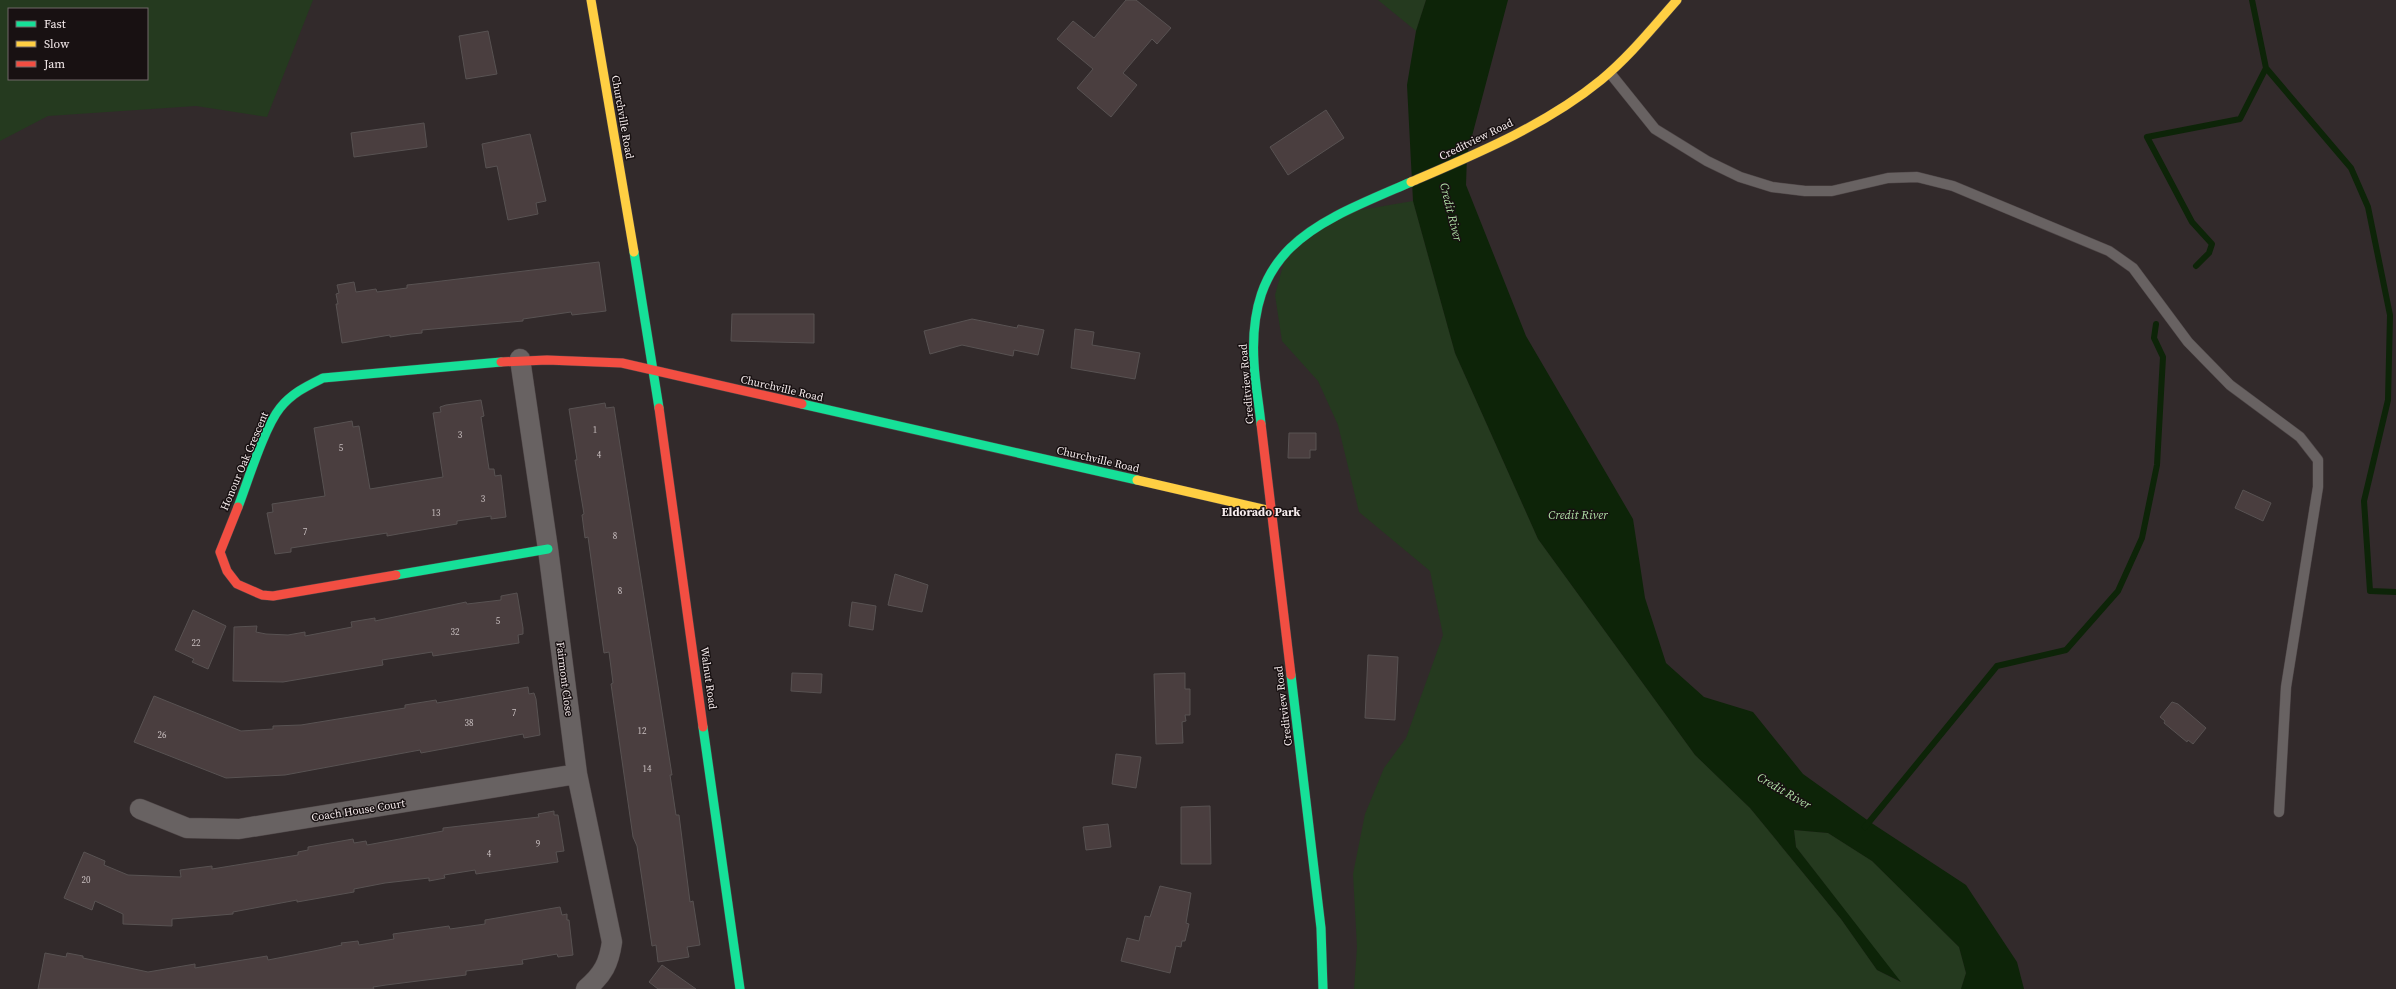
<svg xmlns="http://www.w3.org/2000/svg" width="2396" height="989" font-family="'Source Serif 4',serif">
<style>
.green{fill:#253a1f;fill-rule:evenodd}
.water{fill:#0d2408}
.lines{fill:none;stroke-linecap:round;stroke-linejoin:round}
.stream{stroke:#0d2408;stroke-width:6}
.building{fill:#4a3e3f;stroke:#585252}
.lane-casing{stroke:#4e4647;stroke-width:11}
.street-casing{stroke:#4e4647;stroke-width:21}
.fast-casing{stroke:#4e4647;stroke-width:10}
.slow-casing{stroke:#4e4647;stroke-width:10}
.jam-casing{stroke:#4e4647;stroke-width:10}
.lane{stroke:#686262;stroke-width:10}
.street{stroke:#686262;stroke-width:20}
.fast{stroke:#16e098;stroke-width:9}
.slow{stroke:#ffcf43;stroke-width:9}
.jam{stroke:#f24e42;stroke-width:9}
.labels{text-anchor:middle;stroke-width:3;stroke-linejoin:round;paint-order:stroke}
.number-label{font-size:9px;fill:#cac0c1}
.street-label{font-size:11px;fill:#f5ebec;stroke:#181112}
.water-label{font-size:12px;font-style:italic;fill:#afdfa5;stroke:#181112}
.neighbourhood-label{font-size:12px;font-weight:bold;fill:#f5ebec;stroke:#181112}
</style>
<rect width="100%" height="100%" fill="#322a2b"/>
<path class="green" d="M0,0H313L267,117L196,106L48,116L0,141ZM9,9H147V79H9Z
M1378,0H1426L1416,31Z
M1413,201L1455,353L1538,539L1695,755L1750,808L1841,919L1877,970L1900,982L1796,847L1794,830L1828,833L1872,861L1959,947L1966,973L1961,989H1354L1357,947L1353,874L1365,814L1384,768L1406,738L1443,635L1430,571L1359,512L1338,425L1318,381L1282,341L1275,295L1290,240L1325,216Z"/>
<path class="water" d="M1426,0H1508L1467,155L1466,185L1526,336L1633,519L1645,598L1666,663L1704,697L1753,712L1803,774L1870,822L1966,885L2017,962L2024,989H1961L1966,973L1959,947L1872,861L1828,833L1794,830L1796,847L1901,982L1877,970L1841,919L1750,808L1695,755L1538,539L1455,353L1413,201L1407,85L1416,31Z"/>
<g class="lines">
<path class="stream" d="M2252,0L2266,68L2351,168L2368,207L2390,315L2388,400L2364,501L2370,591L2396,592
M2196,266L2209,253L2212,244L2192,222L2147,137L2240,119L2266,68
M1865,827L1997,666L2066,650L2118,591L2142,538L2157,465L2163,357L2154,338L2156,324"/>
</g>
<path class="building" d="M1126,0H1136L1171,28L1157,44L1152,39L1123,73L1137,85L1111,117L1077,88L1093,69L1057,39L1073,21L1094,38Z
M488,31L497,74L466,79L459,36Z
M1326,110L1344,138L1288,175L1270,147Z
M424,123L427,147L354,157L351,133Z
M530,134L546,201L536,203L538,214L508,220L497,166L486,168L482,144Z
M599,262L606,311L572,315L571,312L523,319V321L422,330V333L411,334L390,337V335L342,343L336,304H338L336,294L339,293L337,285L354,282L356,292L376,289L377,292L407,288V285L425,283Z
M732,314H814V343L731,341Z
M972,319L1017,328L1018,325L1044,330L1038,355L1014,350L1013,356L962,345L930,354L924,331Z
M1075,329L1094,332L1092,345L1140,353L1135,379L1071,368Z
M481,400L484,416L481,417L489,469H494L495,476L501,475L506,517L491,519V516L457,521V524L398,534L387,536V533L291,548V552L275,554L267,513L273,512L272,504L325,496L314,428L352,421L353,427L359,426L370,489L443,477L433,413L441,412L440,407L446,405Z
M605,403L606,408L614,407L672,775H670L676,815H679L690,902L693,901L700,945L687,947L689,957L658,962L656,945L652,946L637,846L633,837L611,684L613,683L609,652L604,653L588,537L585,538L582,515L584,514L575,460H577L569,409Z
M1289,433H1316V450H1310V458H1288Z
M2243,490L2271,503L2263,521L2235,508Z
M895,574L928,585L922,612L888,605Z
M517,593L523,628V634L518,635L519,643L433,656L432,652L382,660L383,665L283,682L233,681L234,627L257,626L256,632L266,634L288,635L305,632V636L352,627L351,622L375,618V621L466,602L467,604L501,600V596Z
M852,602L876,606L873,630L849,626Z
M193,610L226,626L208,669L192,662L194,659L175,650Z
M1368,655L1398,657L1395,720L1365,718Z
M792,673L822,674L821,693L791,691Z
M1185,673V689H1190V715H1185L1186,721L1182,722L1183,743L1156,744L1154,674Z
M528,687L529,694L534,693L536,699L540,735L524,738L523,734L421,753L420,750L285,775L226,778L134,742L154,696L241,731L273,729V726L301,725L405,708V705L436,700L437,703Z
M2172,702L2178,704L2206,728L2193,744L2188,740L2187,742L2164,723L2165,721L2160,717Z
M1116,754L1141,757L1136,788L1112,784Z
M1210,806L1211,864H1181V807Z
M554,811V815H558L564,851L556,852L558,862L476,874L475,870L444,875L445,878L429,881V878L385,883L354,889V892L297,902V900L233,912V914L172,919V926L123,924V914L95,901L92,910L64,898L84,852L105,861L104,865L128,875L181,877L180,870L212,866V869L298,855V852L308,850V847L353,839L354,843L366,841L367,845L443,831V828L539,817L538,814Z
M1108,824L1111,847L1086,850L1083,827Z
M1160,886L1191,893L1186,923L1189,924L1185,941H1182L1181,947L1176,946L1170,973L1121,961L1127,938L1139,941L1145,916L1150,917Z
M560,907L562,915L567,914V920H569L573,955L558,957L557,954L522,960L523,964L466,971V975L386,985L373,987L374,989H38L45,953L66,957L67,953L83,956V958L148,972L195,964V968L267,956L268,960L319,950L342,945L341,943L358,941L359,945L394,939L393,934L449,926L450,929L485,924V920Z
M662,965L696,989H658L649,982Z"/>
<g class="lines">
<defs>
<path id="lane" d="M1610,73L1655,129L1707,161L1740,177L1772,187L1805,191H1832L1888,178L1917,177L1953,186L2109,251L2133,268L2188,342L2230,385L2300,437L2318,460V487L2286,687L2279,812"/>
<path id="street" d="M520,359L548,549L577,774L612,942C609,963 603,975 586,989
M140,809L187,828L239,829L577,774"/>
<path id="fast" d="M634,252L659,408
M802,404L1137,480
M1261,424C1259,404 1255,383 1254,363C1247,245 1319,222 1411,182
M238,507C248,481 264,428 280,408C292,393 307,386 323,378L501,362
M396,575L548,549
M1291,675L1321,928L1323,989
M703,727L740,989"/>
<path id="slow" d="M591,0L634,252
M1411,182C1476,154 1546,125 1601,80C1630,56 1653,27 1677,0
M1137,480L1271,511"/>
<path id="jam" d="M501,362L547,360L622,363L802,404
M659,408L703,727
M1261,424L1291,675
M238,507L220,552L227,571L237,584L262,595L273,596L396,575"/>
</defs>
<use href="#lane" class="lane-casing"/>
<use href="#street" class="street-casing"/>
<use href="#fast" class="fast-casing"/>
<use href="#slow" class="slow-casing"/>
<use href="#jam" class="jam-casing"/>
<use href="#lane" class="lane"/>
<use href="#street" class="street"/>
<use href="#fast" class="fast"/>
<use href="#slow" class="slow"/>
<use href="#jam" class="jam"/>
</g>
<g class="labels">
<g class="number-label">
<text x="595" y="433">1</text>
<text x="460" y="438">3</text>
<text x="341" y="451">5</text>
<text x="599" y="458">4</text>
<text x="483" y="502">3</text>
<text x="436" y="516">13</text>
<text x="305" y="535">7</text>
<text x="615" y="539">8</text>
<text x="620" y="594">8</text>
<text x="498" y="624">5</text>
<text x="455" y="635">32</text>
<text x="196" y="646">22</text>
<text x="514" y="716">7</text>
<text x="469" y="726">38</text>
<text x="642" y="734">12</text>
<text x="162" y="738">26</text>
<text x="647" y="772">14</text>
<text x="538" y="847">9</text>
<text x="489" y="857">4</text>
<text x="86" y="883">20</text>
</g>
<g class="street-label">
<text transform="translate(623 117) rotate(80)" y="4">Churchville Road</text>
<text transform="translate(1476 139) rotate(-26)" y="4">Creditview Road</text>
<text transform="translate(1246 384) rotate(-95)" y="4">Creditview Road</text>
<text transform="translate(782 388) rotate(13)" y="4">Churchville Road</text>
<text transform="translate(1098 459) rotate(13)" y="4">Churchville Road</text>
<text transform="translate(244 461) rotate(-67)" y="4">Honour Oak Crescent</text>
<text transform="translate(709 678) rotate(82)" y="4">Walnut Road</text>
<text transform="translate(565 679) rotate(83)" y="4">Fairmont Close</text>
<text transform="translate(1283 706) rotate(-97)" y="4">Creditview Road</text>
<text transform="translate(358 810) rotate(-9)" y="4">Coach House Court</text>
</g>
<g class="water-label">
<text transform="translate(1451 212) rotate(76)" y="4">Credit River</text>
<text x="1578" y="519">Credit River</text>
<text transform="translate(1784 791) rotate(30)" y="4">Credit River</text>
</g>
<g class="neighbourhood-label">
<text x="1261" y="516">Eldorado Park</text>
</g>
</g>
<rect x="8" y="8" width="140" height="72" fill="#181112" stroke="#706869"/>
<rect x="16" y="21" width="20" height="6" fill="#16e098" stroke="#706869"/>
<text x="44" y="28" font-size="12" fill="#f5ebec">Fast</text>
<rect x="16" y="41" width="20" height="6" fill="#ffcf43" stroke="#706869"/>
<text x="44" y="48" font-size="12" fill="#f5ebec">Slow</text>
<rect x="16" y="61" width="20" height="6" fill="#f24e42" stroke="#706869"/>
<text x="44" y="68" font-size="12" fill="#f5ebec">Jam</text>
</svg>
